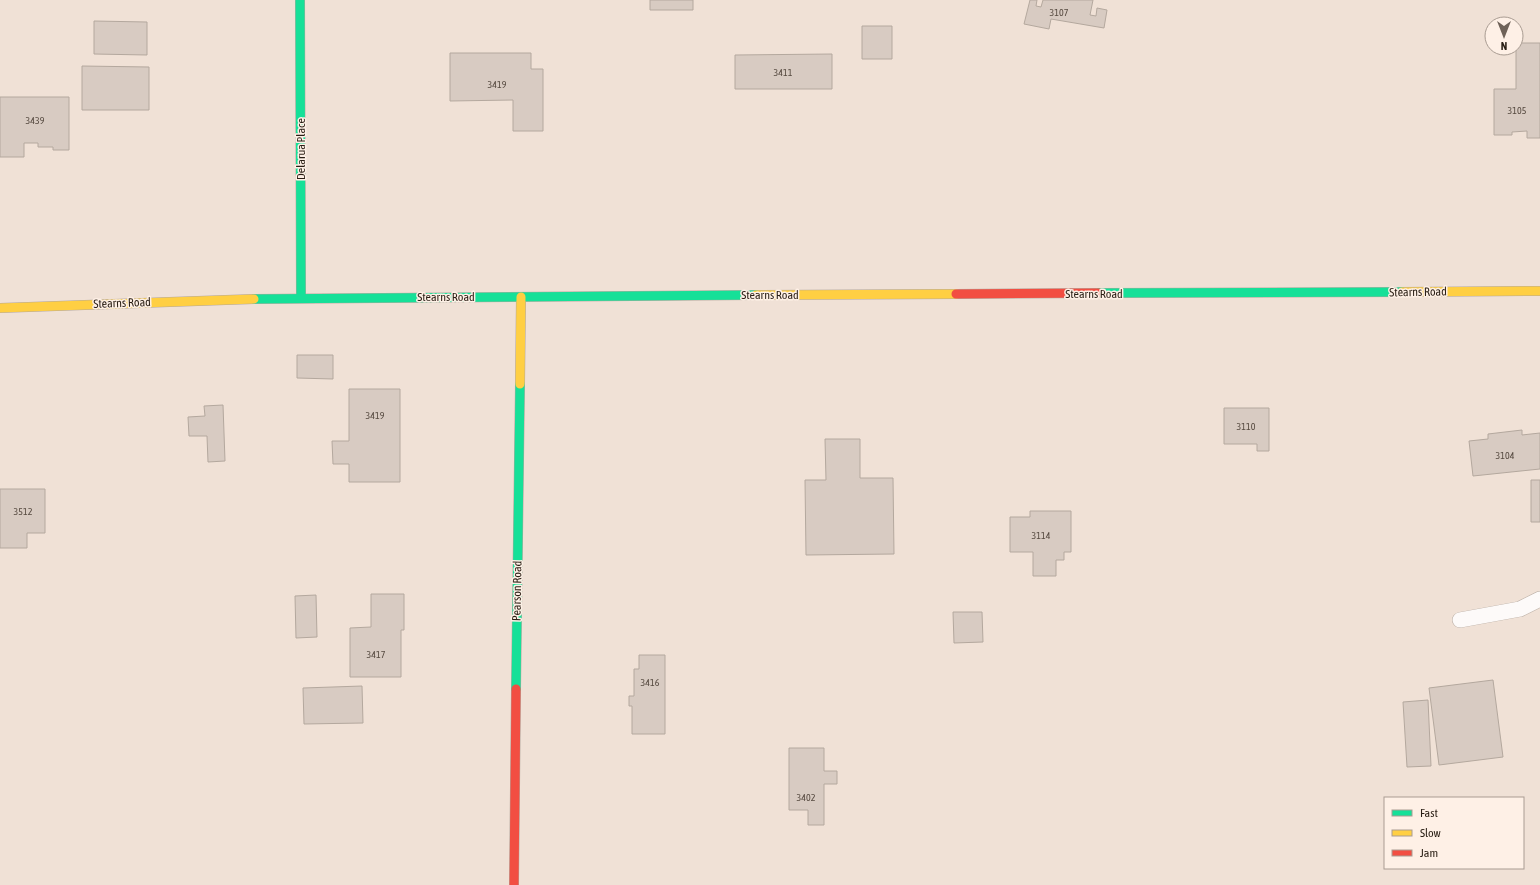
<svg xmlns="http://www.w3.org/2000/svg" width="1540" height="885" font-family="'Asap Condensed',sans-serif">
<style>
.building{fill:#d8cbc2;stroke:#b4a89e}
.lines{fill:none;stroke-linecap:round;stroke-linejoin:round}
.lane-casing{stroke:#b3a79d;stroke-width:16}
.fast-casing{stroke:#b3a79d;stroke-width:10}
.slow-casing{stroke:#b3a79d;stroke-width:10}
.jam-casing{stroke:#b3a79d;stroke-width:10}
.lane{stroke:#fdfaf9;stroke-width:15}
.fast{stroke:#16e098;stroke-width:9}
.slow{stroke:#ffcf43;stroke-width:9}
.jam{stroke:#f24e42;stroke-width:9}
.labels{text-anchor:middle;stroke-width:3;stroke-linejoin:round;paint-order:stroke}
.number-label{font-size:10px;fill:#564a40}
.street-label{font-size:12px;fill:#291e14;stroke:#fef0e6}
</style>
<rect width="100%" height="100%" fill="#f0e1d6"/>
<path class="building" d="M650,0H693V10H650Z
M1030,0H1037L1036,6L1041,7L1043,0H1093L1090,15L1096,16L1097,8L1107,10L1104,28L1051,19L1049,29L1024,24Z
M94,21L147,22V55L94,54Z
M862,26H892V59H862Z
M1516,43H1540V138H1527V131L1512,132V135H1494V89H1516Z
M450,53H531V69H543V131H513V100L450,101Z
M832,54V89H735V55Z
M82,66L149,67V110H82Z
M0,97H69V150H53V147H38V143H24V157H0Z
M297,355H333V379L297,378Z
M349,389H400V482H349V464H333L332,441H349Z
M223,405L225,461L208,462L207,436H189L188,417L205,416L204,406Z
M1224,408H1269V451H1257V444H1224Z
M1522,430V435L1540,433V469L1473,476L1469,441L1488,439V434Z
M825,439H860V478H893L894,554L806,555L805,480H826Z
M1531,480H1540V522H1531Z
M0,489H45V533H27V548H0Z
M1030,511H1071V552H1064V560H1056V576H1033V552H1010V517H1030Z
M371,594H404V630H401V677H350V628L371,627Z
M316,595L317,637L296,638L295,596Z
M953,612H982L983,642L954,643Z
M639,655H665V734H632V706H629V696H634V669H639Z
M1493,680L1503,757L1439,765L1429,688Z
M362,686L363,723L304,724L303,688Z
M1428,700L1431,766L1407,767L1403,702Z
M789,748H824V771H837V784H824V825H808V810H789Z"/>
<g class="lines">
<defs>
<path id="lane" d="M1460,620L1520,609L1540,599"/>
<path id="fast" d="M300,0L301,297
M1099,293L1402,292
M254,299L756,295
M516,689L520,384"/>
<path id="slow" d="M1402,292L1540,291
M756,295L956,294
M0,308L254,299
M520,384L521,297"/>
<path id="jam" d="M956,294L1099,293
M514,885L516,689"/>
</defs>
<use href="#lane" class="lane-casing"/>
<use href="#fast" class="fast-casing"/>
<use href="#slow" class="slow-casing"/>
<use href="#jam" class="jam-casing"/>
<use href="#lane" class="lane"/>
<use href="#fast" class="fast"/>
<use href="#slow" class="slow"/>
<use href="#jam" class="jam"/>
</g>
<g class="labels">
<g class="number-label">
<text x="1059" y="16">3107</text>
<text x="783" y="76">3411</text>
<text x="497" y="88">3419</text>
<text x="1517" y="114">3105</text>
<text x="35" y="124">3439</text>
<text x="375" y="419">3419</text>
<text x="1246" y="430">3110</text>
<text x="1505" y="459">3104</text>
<text x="23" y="515">3512</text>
<text x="1041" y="539">3114</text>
<text x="376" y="658">3417</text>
<text x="650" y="686">3416</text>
<text x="806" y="801">3402</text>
</g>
<g class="street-label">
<text transform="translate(301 149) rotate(-90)" y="4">Delarua Place</text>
<text transform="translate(1418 292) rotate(-1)" y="4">Stearns Road</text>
<text x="1094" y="298">Stearns Road</text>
<text x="770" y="299">Stearns Road</text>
<text x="446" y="301">Stearns Road</text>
<text transform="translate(122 303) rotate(-2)" y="4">Stearns Road</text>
<text transform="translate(517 591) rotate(-89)" y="4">Pearson Road</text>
</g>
</g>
<rect x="1384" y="797" width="140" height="72" fill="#fef0e6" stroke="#a99c92"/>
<rect x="1392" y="810" width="20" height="6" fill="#16e098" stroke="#a99c92"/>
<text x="1420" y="817" font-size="12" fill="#291e14">Fast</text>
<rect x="1392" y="830" width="20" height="6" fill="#ffcf43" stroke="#a99c92"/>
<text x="1420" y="837" font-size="12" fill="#291e14">Slow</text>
<rect x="1392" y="850" width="20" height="6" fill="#f24e42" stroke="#a99c92"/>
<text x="1420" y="857" font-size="12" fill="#291e14">Jam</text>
<g transform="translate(1504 36) rotate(180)"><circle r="19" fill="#fef0e6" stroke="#a99c92"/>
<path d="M0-3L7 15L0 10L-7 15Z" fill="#6f6258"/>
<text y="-6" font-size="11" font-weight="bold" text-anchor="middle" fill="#291e14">N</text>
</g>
</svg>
